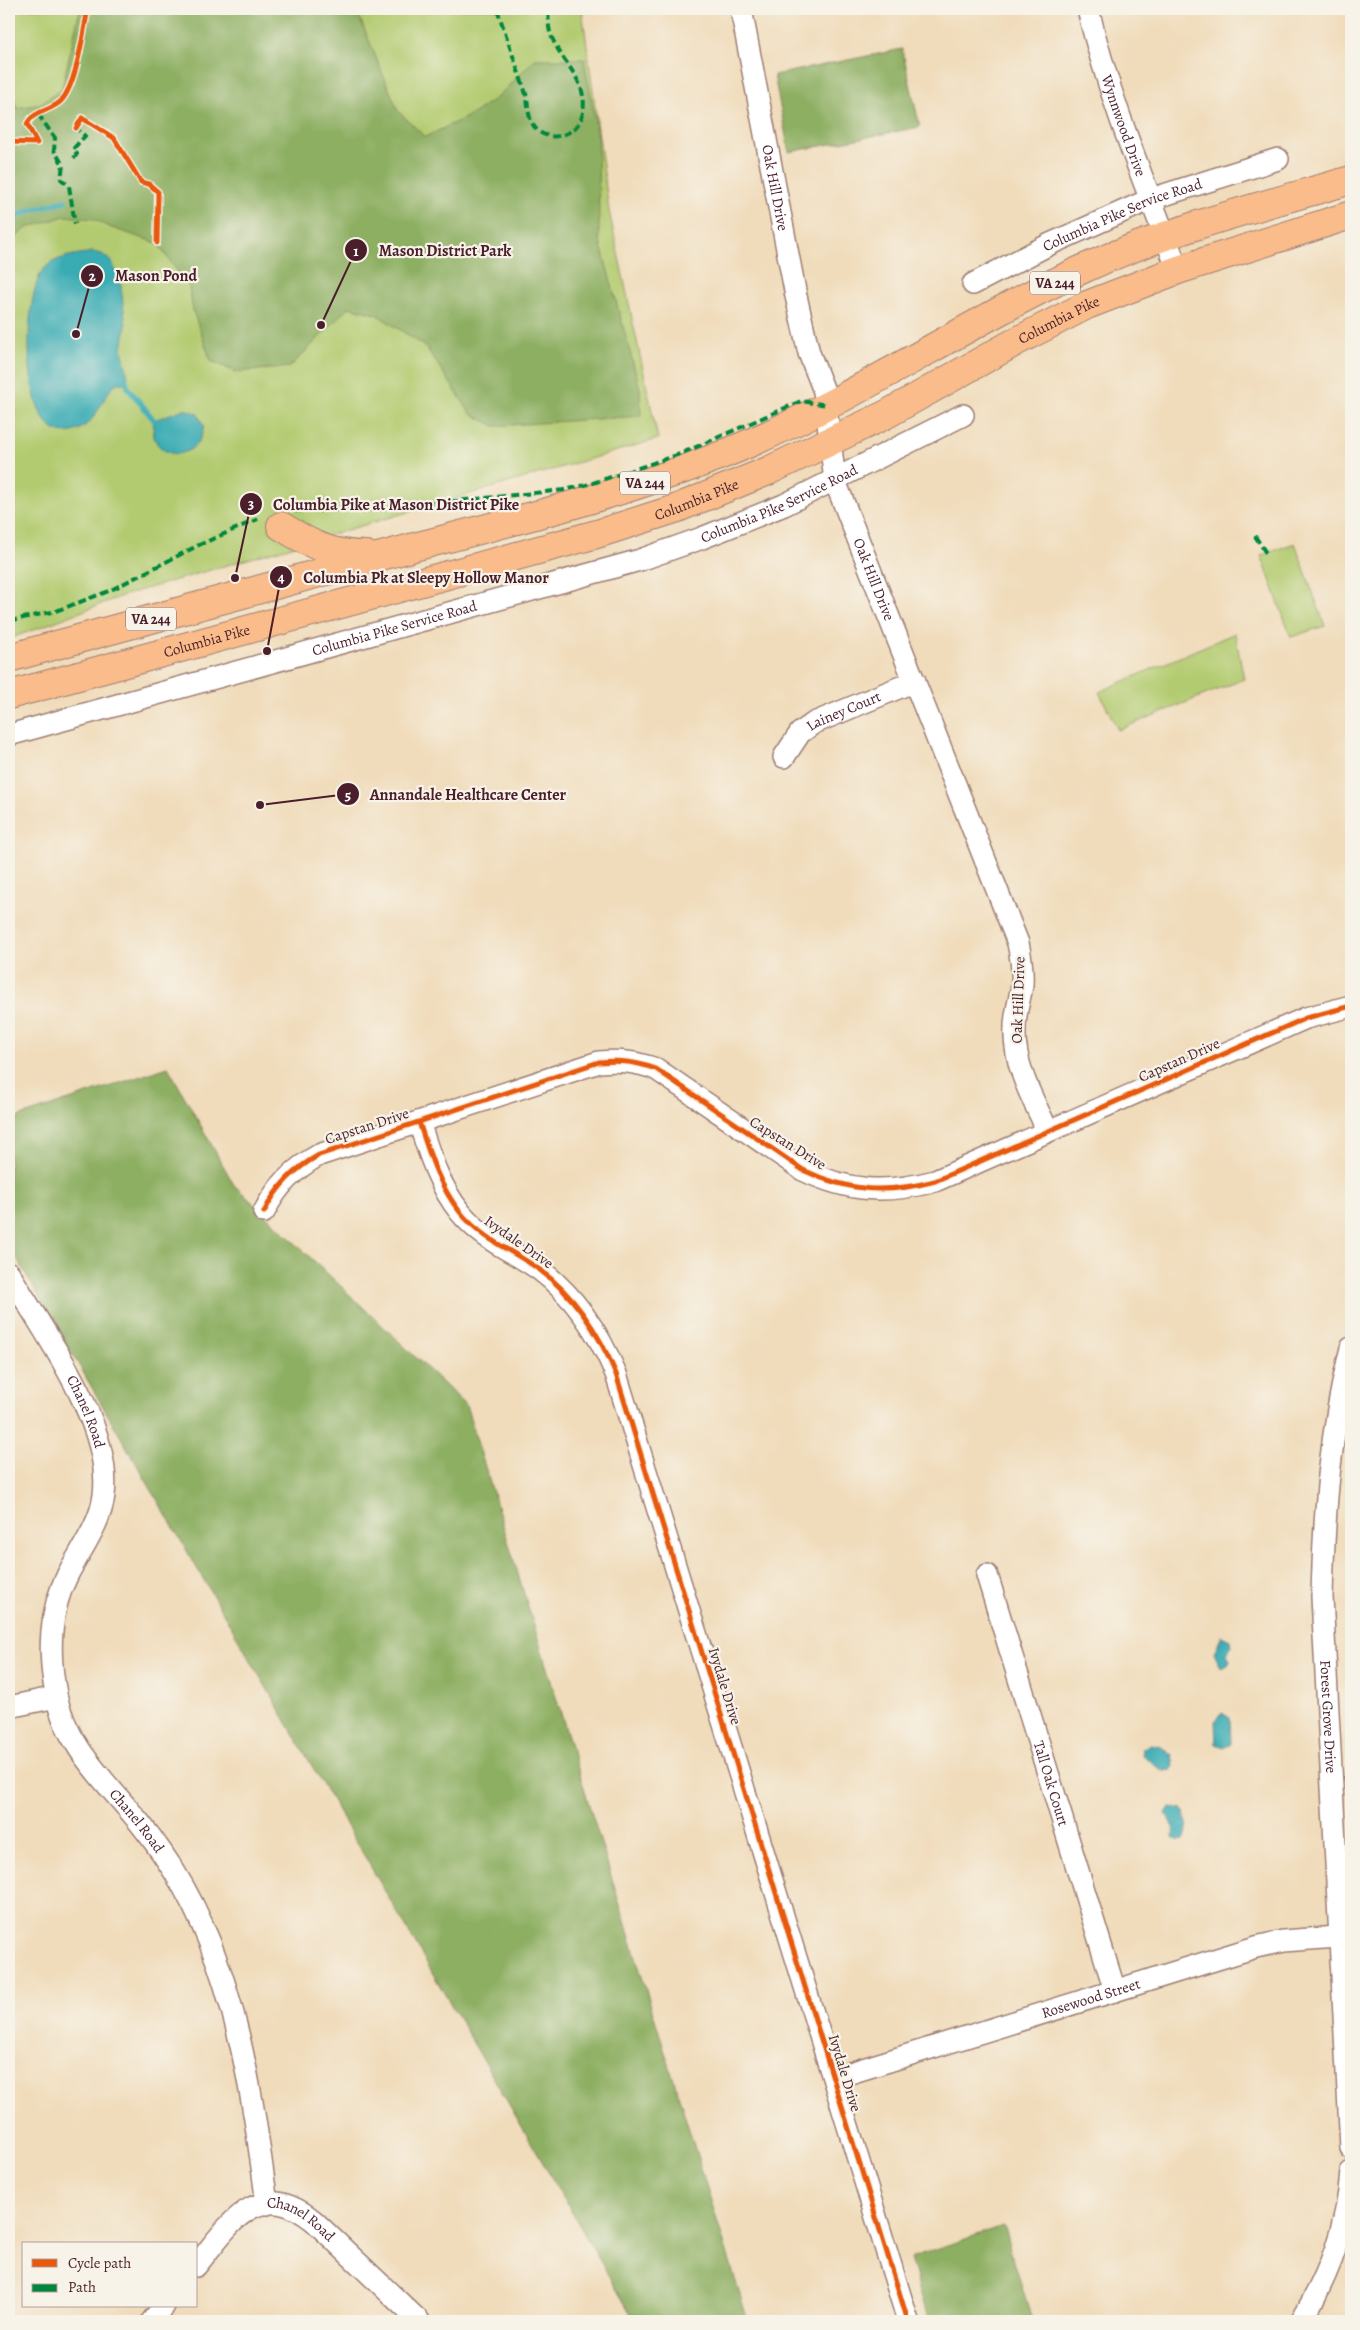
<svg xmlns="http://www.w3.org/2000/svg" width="1360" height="2330" font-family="Alegreya,serif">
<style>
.green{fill:#b2cb70;stroke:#7e754e}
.forest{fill:#8daf62;stroke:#6c6746}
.water{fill:#39abb3;stroke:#42656f}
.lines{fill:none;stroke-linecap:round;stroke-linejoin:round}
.stream{stroke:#39abb3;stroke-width:5.5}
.street-casing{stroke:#9d7d72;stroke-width:24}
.primary-casing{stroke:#9d7d72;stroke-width:30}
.street{stroke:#fff;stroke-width:21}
.primary{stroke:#f9bc8a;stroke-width:28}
.quiet{stroke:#00873e;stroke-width:4;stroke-dasharray:8 4;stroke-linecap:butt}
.cycleway-casing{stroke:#f7f3e8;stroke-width:8}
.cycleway{stroke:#e8590c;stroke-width:5}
.labels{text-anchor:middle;stroke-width:4.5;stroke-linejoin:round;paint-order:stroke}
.shield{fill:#f7f3e8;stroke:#7e5f64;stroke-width:1}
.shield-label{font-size:14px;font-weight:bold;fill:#4a1f2b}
.street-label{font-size:15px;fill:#4a1f2b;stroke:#f7f3e8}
.leader{fill:none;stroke:#4a1f2b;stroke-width:2}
.callout-dot{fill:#4a1f2b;stroke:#f7f3e8;stroke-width:2}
.mark-label{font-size:15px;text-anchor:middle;font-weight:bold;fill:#fff}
.callout-label{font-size:16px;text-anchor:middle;font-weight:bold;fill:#4a1f2b;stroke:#f7f3e8;stroke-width:4.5;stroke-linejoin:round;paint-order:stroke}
</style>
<rect width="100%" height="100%" fill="#f7f3e8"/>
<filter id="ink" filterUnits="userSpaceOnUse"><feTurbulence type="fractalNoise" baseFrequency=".02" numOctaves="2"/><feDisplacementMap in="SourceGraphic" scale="10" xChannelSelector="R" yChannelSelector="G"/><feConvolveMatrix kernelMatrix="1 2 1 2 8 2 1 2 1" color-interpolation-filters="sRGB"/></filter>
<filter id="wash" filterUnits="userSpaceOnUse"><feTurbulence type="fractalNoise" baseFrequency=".0096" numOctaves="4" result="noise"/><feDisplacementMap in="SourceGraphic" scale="20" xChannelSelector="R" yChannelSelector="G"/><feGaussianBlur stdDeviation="1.12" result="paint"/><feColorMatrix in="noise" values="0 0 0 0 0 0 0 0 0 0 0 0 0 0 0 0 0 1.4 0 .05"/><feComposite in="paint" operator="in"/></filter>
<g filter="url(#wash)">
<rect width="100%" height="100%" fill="#f0dbba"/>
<path class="green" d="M9,9H582L609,211L658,439L125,595L9,639Z
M1295,543L1325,626L1291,637L1261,555Z
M1235,633L1244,679L1118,730L1099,692Z"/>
<path class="forest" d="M80,9H356L398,111L425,137L471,115L495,99L535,59H584L598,136L599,238L640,389L641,416L495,426L471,414L426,347L376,314L349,307L290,367L236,372L211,361L193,311L189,287L157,243L112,228L93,219L65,216L27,228L9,243V69L16,108L40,104L62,89Z
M902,49L920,127L789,152L774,75Z
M168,1067L234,1185L466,1405L748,2321H635L9,1245V1120Z
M1003,2226L1031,2316L1012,2321H929L910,2258Z"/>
<path class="water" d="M92,252L102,254L111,261L120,279L126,325L122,349L128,377L125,383H117C100,397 98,426 72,432C19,445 22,297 43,270C55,256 75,255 92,252Z
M184,409L197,413L204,426C198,467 145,460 154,420Z
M1222,1636L1230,1640L1231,1646L1227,1654L1230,1660L1228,1665L1221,1668L1214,1652Z
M1222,1713L1230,1718L1231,1744L1224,1747L1216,1744L1215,1721Z
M1151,1744L1161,1746L1172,1755L1174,1767L1171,1770L1163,1771L1142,1755L1143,1748Z
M1170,1807L1182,1809C1188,1818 1189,1830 1184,1840L1179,1841L1173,1837L1174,1830L1166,1813Z"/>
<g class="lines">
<path class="stream" d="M9,220L28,211L65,201
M126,380L128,388L154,420"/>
</g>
</g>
<g filter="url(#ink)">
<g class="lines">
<defs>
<g id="street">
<path id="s1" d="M741,9L796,296L809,353L824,391L835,481L1018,943C1021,957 1023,970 1022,985C1020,999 1015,1013 1015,1027C1013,1064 1032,1098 1048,1131"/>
<path id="s2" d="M1088,9C1109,99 1145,184 1178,270"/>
<path id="s3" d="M973,284L1050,244L1151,199L1278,159"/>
<path id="s4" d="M9,735L640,560L702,538L784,505L963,415"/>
<path id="s5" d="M784,757L800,733L814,723L915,681"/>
<path d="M419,1122C429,1153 439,1186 460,1212C485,1242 511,1249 540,1270C576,1297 599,1333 616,1374L908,2321"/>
<path d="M264,1212C277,1186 294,1169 319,1155L599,1062C621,1060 636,1062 656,1069L803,1170C849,1192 886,1194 935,1181L1306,1018L1351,1006"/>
<path id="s6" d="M9,1273C44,1333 113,1425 104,1495C101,1523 81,1549 68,1574C49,1610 48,1654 56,1694C64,1740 99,1775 128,1809C145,1828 160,1849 174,1871C235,1969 252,2091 267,2204"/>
<path id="s7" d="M1351,1348C1330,1430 1324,1513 1322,1597L1351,2148"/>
<path id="s8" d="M987,1575L1115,1991"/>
<path d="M9,1707L56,1697"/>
<path id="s9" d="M834,2078L1256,1947L1283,1941L1351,1936"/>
<path id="s10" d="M196,2266C229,2225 258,2175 314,2221L419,2321"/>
<path d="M152,2321L164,2306"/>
<path d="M1301,2321C1330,2274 1347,2227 1351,2172"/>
</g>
<g id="primary">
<path d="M281,526C310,544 330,555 366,555"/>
<path d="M9,658C145,621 282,583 418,546C518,520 618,495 714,458C844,407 959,326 1085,268C1170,229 1262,206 1351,180"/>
<path id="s11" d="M9,695L597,534L675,509L768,471L885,415L1017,341L1087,305L1178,270L1351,215"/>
</g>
</defs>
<use href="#street" class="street-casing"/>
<use href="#primary" class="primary-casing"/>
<use href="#street" class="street"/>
<use href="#primary" class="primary"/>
<path class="quiet" d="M497,9L527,97C528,106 528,115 532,123C544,147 580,136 583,112C589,79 558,60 550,32C548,25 549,16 548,9
M38,114L55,138L54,150L63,165L61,179L69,186L75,224
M74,158L77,154L73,149L85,136L78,130
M294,511L377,509L564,490L590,484L680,454L801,401L827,405
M1255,536L1266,553
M9,621L56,611L109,591L199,545L258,519"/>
<defs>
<path id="cycleway" d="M76,128L82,118L114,138L141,182L149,184L158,192L157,243
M9,142L37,143L27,124C33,111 51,111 61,101C77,84 83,32 88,9
M419,1122C429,1153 439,1186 460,1212C485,1242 511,1249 540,1270C576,1297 599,1333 616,1374L908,2321
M264,1212C277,1186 294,1169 319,1155L599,1062C621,1060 636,1062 656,1069L803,1170C849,1192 886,1194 935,1181L1306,1018L1351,1006"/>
</defs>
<use href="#cycleway" class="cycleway-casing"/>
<use href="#cycleway" class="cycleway"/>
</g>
</g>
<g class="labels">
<g class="shield">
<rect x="1030" y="271.5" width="50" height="23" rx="4"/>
<rect x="620" y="471.5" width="50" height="23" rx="4"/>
<rect x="126" y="607.5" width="50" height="23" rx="4"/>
</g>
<g class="shield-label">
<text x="1055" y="288">VA 244</text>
<text x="645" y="488">VA 244</text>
<text x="151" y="624">VA 244</text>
</g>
<g class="street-label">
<text dy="5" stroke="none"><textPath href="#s2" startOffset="122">Wynnwood Drive</textPath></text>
<text dy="5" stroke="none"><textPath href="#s1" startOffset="182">Oak Hill Drive</textPath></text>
<text dy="5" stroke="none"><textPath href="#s3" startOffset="165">Columbia Pike Service Road</textPath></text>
<text dy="5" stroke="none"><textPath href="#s11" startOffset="1120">Columbia Pike</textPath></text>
<text dy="5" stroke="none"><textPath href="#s11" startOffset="715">Columbia Pike</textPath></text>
<text dy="5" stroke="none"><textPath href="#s4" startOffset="805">Columbia Pike Service Road</textPath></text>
<text dy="5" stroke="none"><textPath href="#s1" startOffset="588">Oak Hill Drive</textPath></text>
<text dy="5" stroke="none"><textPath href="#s4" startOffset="400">Columbia Pike Service Road</textPath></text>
<text dy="5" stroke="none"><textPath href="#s11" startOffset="205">Columbia Pike</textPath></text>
<text dy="5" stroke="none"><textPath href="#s5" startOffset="78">Lainey Court</textPath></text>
<text transform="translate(1018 1000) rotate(-88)" y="5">Oak Hill Drive</text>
<text transform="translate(1179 1060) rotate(-24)" y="5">Capstan Drive</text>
<text transform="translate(367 1126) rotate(-18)" y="5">Capstan Drive</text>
<text transform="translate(788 1143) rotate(32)" y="5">Capstan Drive</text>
<text transform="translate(519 1242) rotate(35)" y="5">Ivydale Drive</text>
<text dy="5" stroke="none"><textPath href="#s6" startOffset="159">Chanel Road</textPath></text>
<text transform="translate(725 1686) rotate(73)" y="5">Ivydale Drive</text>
<text dy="5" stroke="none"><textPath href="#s7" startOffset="371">Forest Grove Drive</textPath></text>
<text dy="5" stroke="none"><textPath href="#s8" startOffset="218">Tall Oak Court</textPath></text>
<text dy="5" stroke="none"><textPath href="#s6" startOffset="608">Chanel Road</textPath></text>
<text dy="5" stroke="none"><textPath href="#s9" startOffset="269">Rosewood Street</textPath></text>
<text transform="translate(845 2073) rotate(73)" y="5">Ivydale Drive</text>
<text dy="5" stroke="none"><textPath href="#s10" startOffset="136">Chanel Road</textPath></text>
</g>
</g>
<path class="leader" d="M321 325L356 250M76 334L92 276M235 578L251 504M267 651L281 577M260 805L348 794"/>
<g class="callout-dot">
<circle cx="321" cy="325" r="5"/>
<circle cx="76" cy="334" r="5"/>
<circle cx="235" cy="578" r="5"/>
<circle cx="267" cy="651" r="5"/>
<circle cx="260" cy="805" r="5"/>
<circle cx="356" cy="250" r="12"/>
<circle cx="92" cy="276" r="12"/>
<circle cx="251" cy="504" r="12"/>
<circle cx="281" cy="577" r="12"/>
<circle cx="348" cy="794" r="12"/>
</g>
<g class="mark-label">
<text x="356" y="256">1</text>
<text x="92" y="281">2</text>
<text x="251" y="509">3</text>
<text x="281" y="582">4</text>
<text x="348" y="800">5</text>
</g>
<g class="callout-label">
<text x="445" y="256">Mason District Park</text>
<text x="156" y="281">Mason Pond</text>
<text x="396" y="510">Columbia Pike at Mason District Pike</text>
<text x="426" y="583">Columbia Pk at Sleepy Hollow Manor</text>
<text x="468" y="800">Annandale Healthcare Center</text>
</g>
<rect width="1360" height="2330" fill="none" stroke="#f7f3e8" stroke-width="30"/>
<rect x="22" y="2242" width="175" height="65" fill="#f7f3e8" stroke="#b29e9c"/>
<rect x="32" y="2259" width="25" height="8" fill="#e8590c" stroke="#b29e9c"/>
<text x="68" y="2268" font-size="15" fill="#4a1f2b">Cycle path</text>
<rect x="32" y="2284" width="25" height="8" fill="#00873e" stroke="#b29e9c"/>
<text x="68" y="2292" font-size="15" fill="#4a1f2b">Path</text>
</svg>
